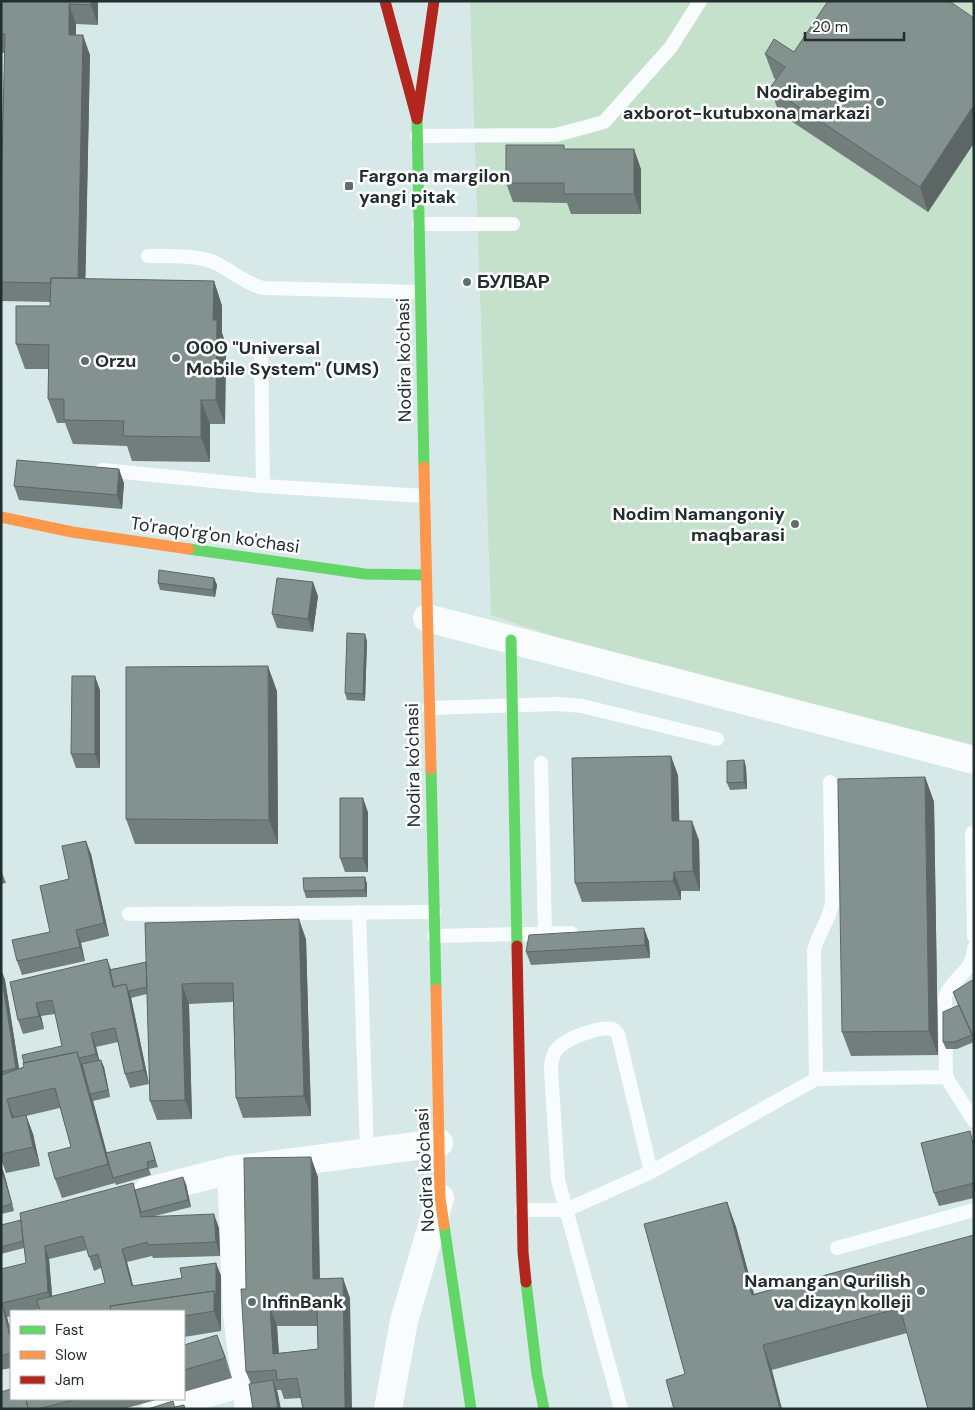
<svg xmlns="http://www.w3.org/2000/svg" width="975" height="1410" font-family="'DM Sans',sans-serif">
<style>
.green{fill:#c5e1cc}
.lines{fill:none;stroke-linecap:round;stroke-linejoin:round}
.lane{stroke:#f9fcfc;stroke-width:14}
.street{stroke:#f9fcfc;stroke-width:28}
.fast{stroke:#63d668;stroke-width:11}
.slow{stroke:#ff974d;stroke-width:11}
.jam{stroke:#b3261e;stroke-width:11}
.wall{fill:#727e7b;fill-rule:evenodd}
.shaded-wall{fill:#5c6664}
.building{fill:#84928f;stroke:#5c6664;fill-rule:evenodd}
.poi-dot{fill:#606f6e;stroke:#fff;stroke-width:2}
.labels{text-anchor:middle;stroke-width:5;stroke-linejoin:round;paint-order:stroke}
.poi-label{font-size:18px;font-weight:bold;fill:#212e2d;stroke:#fff;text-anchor:start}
.street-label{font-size:18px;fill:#212e2d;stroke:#fff}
</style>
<rect width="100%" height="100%" fill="#d6e9e8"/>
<path class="green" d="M470,1H974V749L579,645L491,615Z"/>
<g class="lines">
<path class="lane" d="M417,136L556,135L604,122L671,47L700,1
M419,224H513
M148,256C169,256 192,255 211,261C229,268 243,283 263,288L420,292
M261,349L263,486L424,496
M102,470L263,486
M429,708L559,704L582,706L717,739
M541,763L545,934
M972,833L974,936
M359,912L367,1152
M129,914L434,912
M434,936L571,933
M946,1077L974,1121
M816,1079L946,1077L945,997C952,977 973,973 974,948
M522,1210H566L651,1172L816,1079L814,951C817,934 829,922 832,904L830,782
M837,1248L974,1210
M621,1409L558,1180L551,1070C551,1062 552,1054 558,1048C568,1038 598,1026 613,1029L618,1034L651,1172"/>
<path class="street" d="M427,618L974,760
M231,1170L237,1314L249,1409
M148,1191L231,1170L439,1143
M155,1409L245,1382
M388,1409L404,1321L440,1198"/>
<path class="fast" d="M417,119L424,467
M189,549L365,574L425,575
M511,640L517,946
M431,769L436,989
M444,1225L471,1409
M526,1282L537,1374L544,1409"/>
<path class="slow" d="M424,467L431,769
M1,517L72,532L189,549
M436,989L440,1198L444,1225"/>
<path class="jam" d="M385,1L417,119L434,1
M517,946L523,1252L526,1282"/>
</g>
<path class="wall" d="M1,1H98V25L76,24V35L90,55L85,279L214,281L222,306V333L226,345L225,424H210V462L132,461L127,446L73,444L65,423H57L48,399L49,369H25L16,344L50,306V302L1,301V202L5,53H1Z
M974,18V143L928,212L779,113L770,88L776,80L774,78L765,54L794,52Z
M566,149L641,169V214H571L567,203L513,202L506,183Z
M124,483L122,509L19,500L14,486Z
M214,578L217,585L215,597L160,590L158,583Z
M318,596L313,632L277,628L272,614Z
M367,641L365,701L347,700L345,693Z
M100,690V768H76L71,754Z
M277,691L278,844H135L126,819Z
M744,760L746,767L747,789L730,790L727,783Z
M678,775L679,821L699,840L700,891H681V900L582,902L575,883Z
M925,777L934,802L938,1055L851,1056L842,1032Z
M368,812V872H345L340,858Z
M91,854L109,936L81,943L85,961L22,975L17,961L50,932L69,879Z
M1,870L6,883L1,884Z
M365,877L367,884V897L306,898L304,891Z
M644,928L649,942L650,958L531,965L526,952Z
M306,939L311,1116L243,1118L236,1098L233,1002L209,1003L189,1004L192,1119L157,1120L150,1101L147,994L131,998L149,1084L130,1088L125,1074L118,1042L96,1047L99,1060L104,1067L110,1097L93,1101L107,1153L150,1142L158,1167L149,1169L151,1175L116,1185L115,1183L62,1198L55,1179L71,1147L60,1108L26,1116L33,1134L40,1166L6,1173L1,1159V969L5,980L19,1069L24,1067L62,1046L55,1014L41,1016L44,1029L23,1034L18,1020L10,982L107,959L111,969Z
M974,979V1042L957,1049H946L943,1042L958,1005L953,992Z
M974,1143V1198L939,1206L934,1193Z
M1,1167L4,1173L14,1211L1,1214Z
M318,1177L320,1278L350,1298L301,1398L284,1399L281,1390H277L278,1394L251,1384L246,1372V1289ZM277,1326H317L318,1349L279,1353Z
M133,1183L135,1190L186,1184L191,1207L155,1216L219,1228L220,1256L153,1258L152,1256L127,1262L133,1286L182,1278L216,1263L221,1276V1331L184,1337V1311L40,1309L30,1311H11V1316L7,1317L9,1326L11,1325V1368L1,1370V1269L26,1263L24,1248L1,1254V1225L21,1220ZM87,1250L94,1271L101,1268L105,1283L52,1296L49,1259Z
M727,1202L736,1227L754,1294L974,1235L907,1333L772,1370L685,1374Z
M217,1335L232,1378L184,1392V1345Z
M11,1399H160L123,1409H1Z"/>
<path class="shaded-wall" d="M91,1H98V25L91,5Z
M69,4L76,24V55L69,35Z
M83,35L90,55L85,303L78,283Z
M974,105V143L928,212L920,187Z
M634,149L641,169V214L634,194Z
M214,281L222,306V333L226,345L225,424L216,400L213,320Z
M201,400L210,424V462L201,437Z
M119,469L124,483L122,509L117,495Z
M214,578L217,585L215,597L213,590Z
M313,582L318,596L313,632L308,619Z
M365,634L367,641L365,701L363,694Z
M268,666L277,691L278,844L269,820Z
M95,676L100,690V768L95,754Z
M671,756L678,775L680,841L672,821Z
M744,760L746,767L747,789L744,782Z
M925,777L934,802L938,1055L929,1031Z
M363,798L368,812V872L363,858Z
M692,821L699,840L700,891L693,871Z
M86,841L91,854L109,936L104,923Z
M674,872L681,891V900L673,881Z
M365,877L367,884V897L365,890Z
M299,919L306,939L311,1116L304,1096Z
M644,928L649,942L650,958L645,945Z
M76,930L81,943L85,961L80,947Z
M1,969L5,980L21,1081L16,1068Z
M126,984L131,997L149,1084L144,1070Z
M182,984L189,1004L192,1119L185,1100Z
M36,1003L41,1016L44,1029L39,1016Z
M91,1033L96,1047L101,1067L96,1054Z
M77,1052L84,1071L90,1094L93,1101L113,1178L108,1164Z
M101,1060L104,1067L110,1097L108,1090Z
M7,1099L14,1118H12Z
M26,1115L33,1134L40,1166L33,1147Z
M311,1157L318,1177L320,1298L313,1279Z
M1,1166L4,1173L14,1211L12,1204Z
M183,1177L186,1184L191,1207L188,1200Z
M727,1202L736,1227L761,1320L752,1295Z
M214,1214L219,1228L220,1256L216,1242Z
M45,1246L49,1259L53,1306L48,1292Z
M122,1249L127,1262L137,1300L132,1286Z
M216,1263L221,1276V1331L214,1311V1291Z
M343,1278L350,1298L352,1409H345Z
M2,1303L7,1317L11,1333V1338Z
M270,1307L277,1326L280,1373L273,1354Z
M217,1335L225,1355L232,1378L225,1358Z
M763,1345L772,1370L782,1409H780Z
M273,1380L278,1394L281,1409H278Z"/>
<path class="building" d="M1,1H91V5L69,4V35H83L78,278H51V283L1,282V202L5,34H1Z
M828,1H949L974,18V105L920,187L770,88L785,67L765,54L774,39L794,52Z
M506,145H564V149H634V194H564V183H506Z
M51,278L214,281L213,320H217L216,400H201V437L123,436L124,421L64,420V399H48L49,345L16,344V306H50Z
M17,460L119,469L117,495L14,486Z
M159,570L214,578L213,590L158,583Z
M277,578L313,582L308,619L272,614Z
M347,633L365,634L363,694L345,693Z
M268,666L269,820L126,819V667Z
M72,676H95V754H71Z
M671,756L672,821H692L693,871L674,872L673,881L575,883L572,758Z
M744,760V782L727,783V761Z
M925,777L929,1031L842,1032L838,779Z
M340,798H363V858H340Z
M86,841L104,923L76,930L80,947L17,961L12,940L50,932L40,886L69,879L62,846Z
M365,877V890L304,891L303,878Z
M299,919L304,1096L236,1098L233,983H201L182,984L185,1100L150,1101L145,923Z
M644,928L645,945L526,952L529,935Z
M107,959L113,987L126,984L144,1070L125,1074L115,1028L91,1033L96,1054L79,1058L77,1052L24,1063L22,1055L62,1046L52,1000L36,1003L39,1016L18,1020L10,982Z
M146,962L147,987L128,991L126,984L114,987L110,970Z
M1,973L16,1068L1,1072Z
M974,979V1038L953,992Z
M959,1005L972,1035L954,1042H943V1012Z
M77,1052L108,1164L55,1179L48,1153L71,1147L55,1088L7,1099L12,1118L26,1115L33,1147L1,1154V1075L24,1067L23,1063Z
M101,1060L108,1090L90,1094L82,1064Z
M970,1131L974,1148V1183L934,1193L921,1143Z
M150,1142L155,1160L147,1162L148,1168L113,1178L106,1153Z
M311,1157L313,1279L343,1278L345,1409H303L297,1378L277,1380L276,1370L246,1372L241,1289H246L244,1158ZM270,1307H317L318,1349L273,1354Z
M1,1167L12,1204L1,1207Z
M183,1177L188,1200L141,1212L135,1190Z
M133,1183L141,1217L214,1214L216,1242L148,1245L147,1242L122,1249L132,1286L182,1278L180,1268L216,1263V1297L214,1291L110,1306L111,1311H40L37,1300L105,1283L98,1254L89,1257L83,1236L45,1246L48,1292L2,1303L11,1341V1353L1,1356V1269L26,1263L20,1213Z
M727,1202L752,1295L974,1235V1409H928L900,1308L763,1345L780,1409H674L666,1380L685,1374L644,1224Z
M21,1220L23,1241L1,1247V1225Z
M214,1291V1311L184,1316V1311H111L110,1306Z
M11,1325V1341L8,1326Z
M217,1335L225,1358L184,1370V1345Z
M273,1380L278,1409H253L249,1384Z
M11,1389V1399H26L28,1409H1V1392Z
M26,1399H78L37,1409H28Z
M173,1401L175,1409H148Z
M184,1405L185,1409H176L175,1407Z"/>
<g class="poi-dot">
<circle cx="880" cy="102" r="5"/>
<rect x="344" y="181" width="10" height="10" rx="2.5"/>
<circle cx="467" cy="282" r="5"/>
<circle cx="176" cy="358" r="5"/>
<circle cx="85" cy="361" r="5"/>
<circle cx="795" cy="524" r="5"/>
<circle cx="921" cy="1291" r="5"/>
<circle cx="252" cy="1302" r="5"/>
</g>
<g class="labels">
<g class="poi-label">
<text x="870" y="98" text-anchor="end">Nodirabegim<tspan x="870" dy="21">axborot-kutubxona markazi</tspan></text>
<text x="359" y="182">Fargona margilon<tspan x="359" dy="21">yangi pitak</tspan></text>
<text x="477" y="288">БУЛВАР</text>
<text x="186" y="354">ООО "Universal<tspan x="186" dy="21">Mobile System" (UMS)</tspan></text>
<text x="95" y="367">Orzu</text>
<text x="785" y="520" text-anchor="end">Nodim Namangoniy<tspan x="785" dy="21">maqbarasi</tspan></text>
<text x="911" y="1287" text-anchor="end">Namangan Qurilish<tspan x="911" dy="21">va dizayn kolleji</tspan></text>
<text x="262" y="1308">InfinBank</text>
</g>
<g class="street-label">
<text transform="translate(404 360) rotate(-91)" y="6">Nodira ko'chasi</text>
<text transform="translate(215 535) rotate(8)" y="6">To'raqo'rg'on ko'chasi</text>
<text transform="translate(413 765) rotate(-91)" y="6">Nodira ko'chasi</text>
<text transform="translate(425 1170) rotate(-93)" y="6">Nodira ko'chasi</text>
</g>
</g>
<rect width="975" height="1410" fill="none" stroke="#212e2d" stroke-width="5"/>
<rect x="10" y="1310" width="175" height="90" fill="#ffffff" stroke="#a6abab"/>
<rect x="20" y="1326" width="25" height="8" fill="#63d668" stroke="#a6abab"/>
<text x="55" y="1335" font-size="15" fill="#212e2d">Fast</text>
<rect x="20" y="1351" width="25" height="8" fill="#ff974d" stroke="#a6abab"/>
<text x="55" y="1360" font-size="15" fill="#212e2d">Slow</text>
<rect x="20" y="1376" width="25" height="8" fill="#b3261e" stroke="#a6abab"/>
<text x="55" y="1385" font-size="15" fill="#212e2d">Jam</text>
<path d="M805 32v8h99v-8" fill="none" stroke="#212e2d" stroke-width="2.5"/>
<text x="812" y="32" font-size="15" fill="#212e2d" stroke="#ffffff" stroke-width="4" paint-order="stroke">20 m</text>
</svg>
